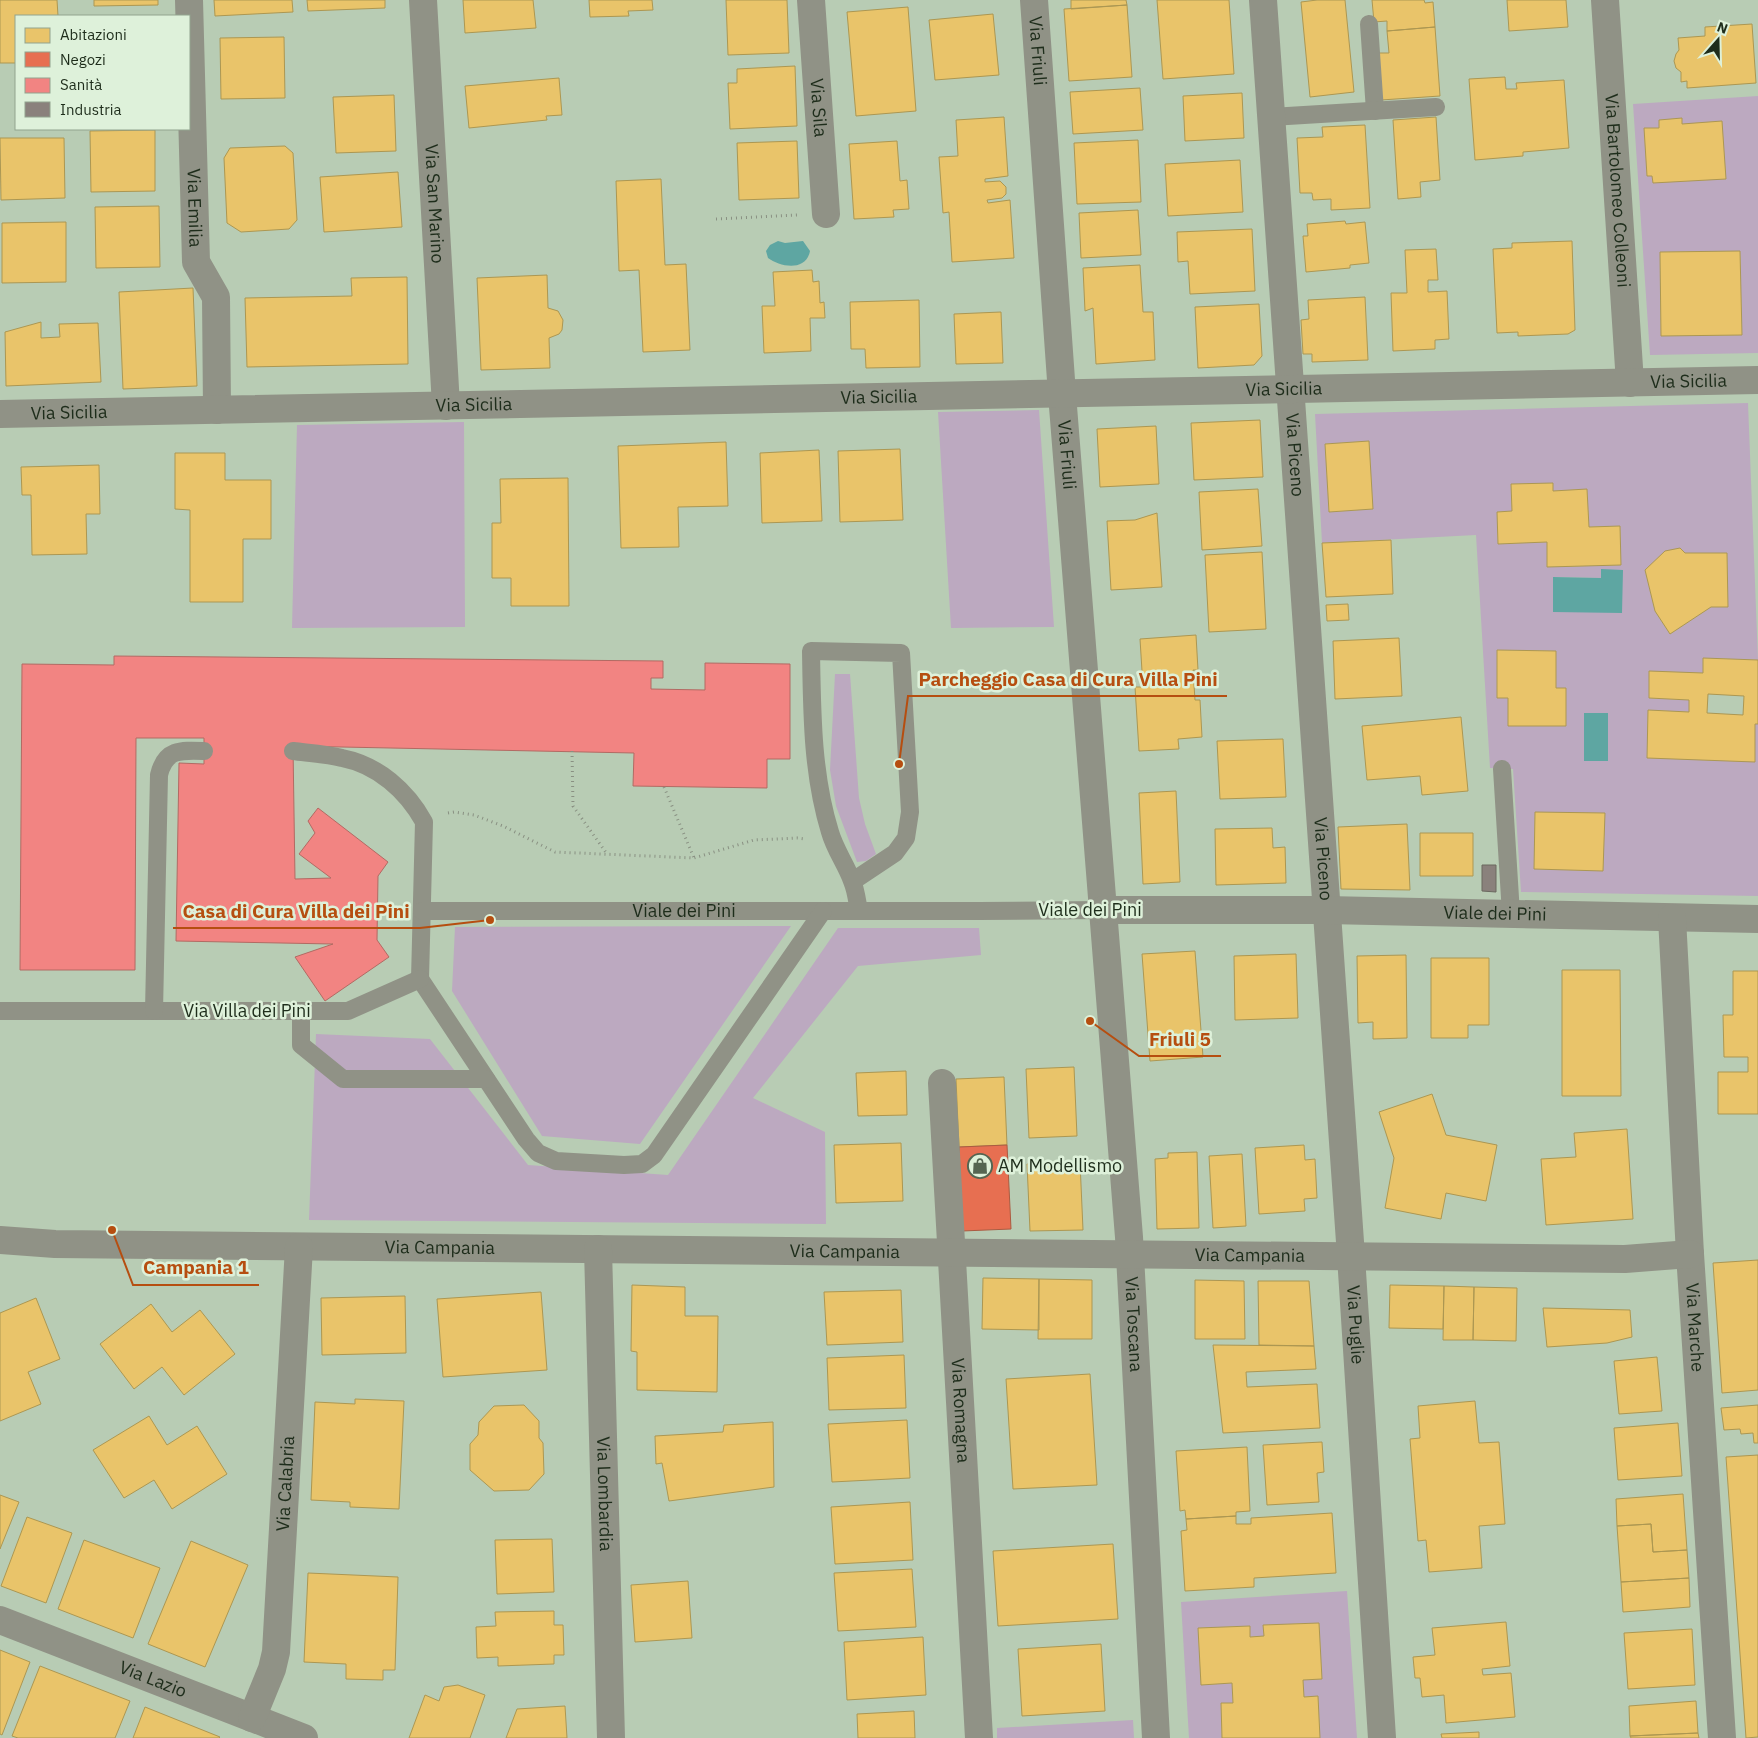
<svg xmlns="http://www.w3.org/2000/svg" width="1758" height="1738" font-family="'IBM Plex Sans',sans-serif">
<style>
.green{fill:#bca9c0;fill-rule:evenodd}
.water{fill:#5ea6a2}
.homes{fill:#e9c46a;stroke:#ac9752;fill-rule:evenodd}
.shops{fill:#e76f51;stroke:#ab5b41}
.health{fill:#f28482;stroke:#b26a63}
.industry{fill:#8a817c;stroke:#6a685f}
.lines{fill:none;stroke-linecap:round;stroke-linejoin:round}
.path{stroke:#899082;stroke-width:3;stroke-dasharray:1 4;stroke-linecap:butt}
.service{stroke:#909286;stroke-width:18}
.minor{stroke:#909286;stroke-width:28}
.labels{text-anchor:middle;stroke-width:5;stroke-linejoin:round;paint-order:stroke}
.street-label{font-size:18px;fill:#1e2d1b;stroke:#def1da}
.poi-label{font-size:18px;fill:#1e2d1b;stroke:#def1da;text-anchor:start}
.leader{fill:none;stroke:#b64e10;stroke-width:2}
.callout-dot{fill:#b64e10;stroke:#def1da;stroke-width:2}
.callout-label{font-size:19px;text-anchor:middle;font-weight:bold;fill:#b64e10;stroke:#def1da;stroke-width:5;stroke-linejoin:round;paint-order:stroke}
</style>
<rect width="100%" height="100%" fill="#b8ccb4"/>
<path class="green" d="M1758,96V353L1650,355L1633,104ZM1740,251L1742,335L1661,336L1660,252Z
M1748,403L1758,660L1704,658L1703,673L1649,672V698L1689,700V712L1648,710L1647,757L1755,761V724H1758V896L1521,892L1513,769L1490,768L1476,535L1322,543L1315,414ZM1369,441L1373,509L1329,512L1325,444ZM1552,483L1553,491L1587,490L1589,527L1620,526L1621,565L1548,567L1547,542L1498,544L1497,512L1512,511L1511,484ZM1680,548L1685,553H1727L1728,607H1711L1670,634L1655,611L1645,570ZM1553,577L1601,578L1553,612ZM1497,650L1555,651L1556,688H1566V726H1509L1508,698L1497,697ZM1535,812L1604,814L1603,870L1534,869Z
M1039,410L1054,627L951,628L938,412Z
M464,422L465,627L292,628L297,425Z
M835,674H850L859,798L865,824L876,854L866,861L857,862L836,806L830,770Z
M791,926L640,1144L542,1136L452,991L455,927Z
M838,928H979L981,955L858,966L753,1098L825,1132L826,1224L309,1220L316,1034L430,1039L528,1165L668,1175Z
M1347,1591L1357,1738H1320L1318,1696L1304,1697L1303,1680L1322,1679L1319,1623L1264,1625V1636L1250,1637L1249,1626L1198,1628L1201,1685L1232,1683L1233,1703L1221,1704L1222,1738H1189L1181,1602Z
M1133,1720L1134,1738H997V1728Z"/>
<path class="water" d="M778,241L785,243L803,241L810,251C806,272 780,267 768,258L766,251L770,245Z
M1601,569L1623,570L1622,613L1553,612V577L1601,578Z
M1584,713H1608V761H1584Z"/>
<path class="homes" d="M0,0H57L58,16H16V63H0Z
M94,0H158V5L94,6Z
M214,0H292L293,12L215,16Z
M307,0H385V8L308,11Z
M463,0H533L536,28L465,33Z
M589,0H652L653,10L628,11L629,16L590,17Z
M726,0H787L789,53L728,55Z
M1071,0H1126L1127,5L1071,9Z
M1157,0H1229L1234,74L1163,79Z
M1317,0H1345L1354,92L1310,97L1301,2Z
M1372,0H1424L1425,3L1433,2L1435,27L1387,31V21L1374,22Z
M1507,0H1566L1568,27L1509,31Z
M1127,5L1132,77L1069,81L1064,9Z
M908,7L916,111L856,116L847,12Z
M993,14L999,75L935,80L929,20Z
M1752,24L1756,83L1687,88V81L1681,82V72L1676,68L1674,61L1676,54L1679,50L1678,38L1705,36V27Z
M1435,27L1440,96L1381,100L1378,53H1389L1387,31Z
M284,37L285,98L221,99L220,38Z
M795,66L797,126L730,129L728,83H737V69Z
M1505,77L1506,89H1517L1516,83L1564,80L1569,148L1523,152V156L1475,160L1469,79Z
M559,78L562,115L546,116L547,120L469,128L465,86Z
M1140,88L1143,130L1073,134L1070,92Z
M1242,93L1244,138L1185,141L1183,96Z
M394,95L396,151L336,153L333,97Z
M1004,117L1008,176L985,179V182L1000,181L1006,187V194L1002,198L987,200L988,203L1010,200L1014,258L952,262L949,212L943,213L939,157L958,156L956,120Z
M1436,117L1440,180L1420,182L1421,197L1398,199L1393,120Z
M1682,118V124L1722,121L1726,179L1653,183L1652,176H1647L1644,128H1659V120Z
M1365,125L1370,208L1331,210V199L1313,200L1312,193H1300L1297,138L1323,137L1322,127Z
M155,130V191L91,192L90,131Z
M0,138H64L65,198L1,200Z
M1138,140L1141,202L1077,204L1074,143Z
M797,141L799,198L739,200L737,143Z
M897,141L900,181L907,180L909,209L893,210L894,217L854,219L849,144Z
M285,146L293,153L297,220L289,229L241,232L227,223L224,158L230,148Z
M1240,160L1243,212L1168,216L1165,164Z
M398,172L402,227L324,232L320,177Z
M661,179L665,265L686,264L690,350L643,352L639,270L619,271L616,181Z
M159,206L160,267L96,268L95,207Z
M1138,210L1141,255L1081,258L1079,213Z
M1345,221L1346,224L1365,222L1369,263L1350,265V268L1306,272L1303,236H1308L1307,224Z
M66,222V282L2,283V223Z
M1252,229L1255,291L1190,294L1188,261L1178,262L1177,232Z
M1572,241L1575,330L1568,334L1518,336V332L1497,333L1493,249L1512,248V243Z
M1436,249L1438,280H1428V292L1447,291L1449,339L1435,340V349L1393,351L1391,293H1407L1405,250Z
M1740,251L1742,335L1661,336L1660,252Z
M1140,265L1143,312H1153L1155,360L1096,364L1093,308L1085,311L1083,268Z
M812,270L813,282L819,281L820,303L824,302L825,318H810L811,351L764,353L762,306H775L773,272Z
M547,275L548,308L558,311L563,320L562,330L559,334L549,338L550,368L481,370L477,278Z
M407,277L408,364L247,367L245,298L352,296L351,278Z
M193,288L197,386L123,389L119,292Z
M1365,297L1368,360L1312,362V354H1303L1301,320L1309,319L1308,300Z
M919,300L920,367L866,368L865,349H851L850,302Z
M1259,304L1262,356L1254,365L1198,368L1195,307Z
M1001,312L1003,363L956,364L954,314Z
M41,322V338L60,337L59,324L98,323L101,382L6,386L5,332Z
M1260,420L1263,477L1194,480L1191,423Z
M1156,426L1159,484L1100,487L1097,429Z
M1369,441L1373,509L1329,512L1325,444Z
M726,442L728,506L678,507L679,547L621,548L618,446Z
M900,449L903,520L840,522L838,451Z
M819,450L822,521L762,523L760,453Z
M175,453H225V480H271V539H243V602H190V510L175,509Z
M99,465L100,514H86L87,554L32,555L31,495H22L21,467Z
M568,478L569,606H511V578H492V523H501L500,479Z
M1553,483V491L1587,489L1589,527L1620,526L1621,565L1547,567V542L1498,544L1497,512L1512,511L1511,484Z
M1258,489L1262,546L1202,550L1199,492Z
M1157,513L1162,587L1111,590L1107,521L1135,520Z
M1391,540L1393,594L1326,597L1322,543Z
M1680,548L1685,553H1727L1728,607H1711L1670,634L1655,611L1645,570L1665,551Z
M1262,552L1266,629L1209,632L1205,555Z
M1348,604L1349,620L1327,621L1326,605Z
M1196,635L1198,670H1193L1195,700H1200L1202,737L1178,739L1179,749L1139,751L1135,687H1143L1140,639Z
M1399,638L1402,696L1335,699L1333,641Z
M1497,650L1556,651V688H1566V726H1508V698H1497Z
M1703,658L1758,660V724H1755V762L1647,758L1648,710L1689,712V700L1649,698V671L1703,673ZM1708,694L1744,696L1743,715L1707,713Z
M1461,717L1468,791L1422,795L1420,776L1367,780L1362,726Z
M1283,739L1286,797L1220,799L1217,741Z
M1176,791L1180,882L1143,884L1139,793Z
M1535,812L1605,813L1603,871L1534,869Z
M1407,824L1410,890L1341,889L1338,827Z
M1272,828L1273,848L1285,847L1286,883L1216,885L1215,829Z
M1420,833H1473V876H1420Z
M1195,951L1203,1057L1150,1061L1142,954Z
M1296,954L1298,1018L1235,1020L1234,956Z
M1406,955L1407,1038L1373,1039V1022L1358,1023L1357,956Z
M1431,958H1489V1025H1468V1038H1431Z
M1562,970H1620L1621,1096H1562Z
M1733,971H1758V1114H1718V1072H1748V1057H1724L1723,1015H1733Z
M1074,1067L1077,1136L1029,1138L1026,1069Z
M906,1071L907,1115L858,1116L856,1073Z
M1004,1077L1007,1145L959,1147L956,1079Z
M1432,1094L1446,1135L1497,1145L1486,1201L1446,1193L1441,1219L1385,1208L1394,1158L1379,1112Z
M1627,1129L1633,1219L1546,1225L1541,1159L1576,1157L1574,1133Z
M901,1143L903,1201L836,1203L834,1145Z
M1304,1145L1305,1160L1315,1159L1317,1198L1304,1199L1305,1211L1259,1214L1255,1148Z
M1197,1152L1199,1228L1157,1229L1155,1159L1168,1158V1153Z
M1242,1154L1246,1226L1213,1228L1209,1156Z
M1080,1162L1083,1230L1030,1231L1027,1164Z
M1758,1260V1390L1722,1393L1713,1263Z
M983,1278L1039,1279V1330L982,1329Z
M1039,1279L1092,1280V1339H1038Z
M1195,1280L1244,1281L1245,1339H1195Z
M1258,1281H1309L1314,1346L1259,1345Z
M632,1285L685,1287V1316H718L717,1392L637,1390V1352L631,1351Z
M1390,1285L1444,1286L1443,1329L1389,1328Z
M1444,1286L1474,1287L1473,1340H1443Z
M1474,1287L1517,1288L1516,1341L1473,1340Z
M901,1290L903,1342L827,1345L824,1292Z
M541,1292L547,1370L443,1377L437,1299Z
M405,1296L406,1353L322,1355L321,1298Z
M36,1298L60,1359L28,1372L41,1404L0,1421V1313Z
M151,1304L172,1332L200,1310L235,1354L184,1395L162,1367L134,1389L100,1344Z
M1543,1308L1630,1310L1632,1337L1607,1343L1547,1347Z
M1213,1345L1314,1346L1316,1369L1246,1372L1247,1387L1317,1384L1320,1428L1223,1433Z
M904,1355L906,1408L829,1410L827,1358Z
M1657,1357L1662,1411L1619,1414L1614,1361Z
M1090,1374L1097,1485L1013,1489L1006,1379Z
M355,1399L404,1401L399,1509L350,1507V1502L311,1500L315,1402L355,1404Z
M1475,1401L1479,1443L1499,1442L1505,1524L1479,1526L1482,1568L1429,1572L1426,1540L1418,1541L1410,1439L1420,1438L1418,1406Z
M524,1405L539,1421V1438L543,1443L544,1474L529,1490L494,1491L470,1470V1444L478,1435L479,1422L494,1406Z
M1758,1405V1443H1754L1753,1433L1741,1434L1740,1429L1724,1430L1721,1408Z
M149,1416L167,1445L197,1426L227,1474L172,1509L154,1480L124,1498L93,1450Z
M907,1420L910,1478L832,1482L828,1424Z
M773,1422L774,1487L669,1501L662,1463L656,1464L655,1436L723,1432L724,1425Z
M1678,1423L1682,1476L1618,1480L1614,1428Z
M1322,1442L1324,1472L1317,1473L1319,1502L1267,1505L1263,1445Z
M1247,1447L1250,1511L1236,1512V1516L1186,1519L1185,1510L1180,1511L1176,1451Z
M1758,1455V1737L1746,1738L1726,1457Z
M1683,1494L1687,1550L1653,1552L1651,1524L1617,1526L1616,1499Z
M0,1495L19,1502L0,1549Z
M910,1502L913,1560L835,1564L831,1507Z
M1332,1513L1336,1573L1254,1578V1587L1185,1591L1181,1531L1187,1530L1186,1519L1236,1516V1524H1251V1518Z
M27,1517L72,1533L46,1603L1,1586Z
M1651,1524L1653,1552L1687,1550L1689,1578L1621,1582L1617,1526Z
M552,1539L554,1592L497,1594L495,1540Z
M84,1540L160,1568L133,1638L58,1609Z
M191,1541L248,1565L205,1667L148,1644Z
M1113,1544L1118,1619L998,1626L993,1551Z
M912,1569L916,1627L838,1631L834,1573Z
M308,1573L398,1577L395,1670H383V1680L346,1679V1664L304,1662Z
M1689,1578L1690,1607L1623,1612L1621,1582Z
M688,1581L692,1638L635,1642L631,1585Z
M554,1611V1625H563L564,1655H554V1664L498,1666V1657L477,1658L476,1627L496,1626L495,1612Z
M1506,1622L1510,1666L1482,1669L1483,1675L1511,1673L1515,1717L1446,1723L1444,1695L1422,1697L1420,1678H1415L1413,1657L1435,1655L1432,1628Z
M1319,1623L1322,1679L1303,1680L1304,1697L1318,1696L1320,1738H1222L1221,1703H1233L1232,1683L1201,1685L1198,1628L1250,1626V1637L1264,1636L1263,1625Z
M1692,1629L1695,1685L1628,1689L1624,1633Z
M923,1637L926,1695L847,1700L844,1642Z
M1101,1644L1105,1711L1022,1716L1018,1649Z
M0,1650L30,1662L2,1735L0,1734Z
M40,1666L130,1701L115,1738H18L12,1736Z
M458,1685L485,1695L470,1738H409L425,1695L439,1701L444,1687Z
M1696,1701L1698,1733L1630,1736L1629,1706Z
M565,1706L567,1738H506L517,1709Z
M145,1707L220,1737L219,1738H133Z
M914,1711L915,1738H858L857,1714Z
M1479,1732V1738H1442L1441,1734Z
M1698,1733L1699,1738H1631L1630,1736Z"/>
<path class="shops" d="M1007,1145L1011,1229L962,1231L959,1147Z"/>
<path class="health" d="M114,656L663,661V678H651V689L705,690V663L790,664V759H767V788L633,786L634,753L293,746L295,879L331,878L299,854L315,833L308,821L318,808L388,862L378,876L377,940L389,957L325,1001L295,957L333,944L176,941L179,763L204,764V738H136L135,970H20L22,664L114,665Z"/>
<path class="industry" d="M1482,865H1496V892L1482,891Z"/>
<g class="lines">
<path class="path" d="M716,219L797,215
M572,751L573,806L607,854
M664,787L694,858
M448,813L454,812L474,815L503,826L555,852L694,858L754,840L797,838L805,839"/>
<g class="service">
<path d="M1369,24L1375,111"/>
<path d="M1271,117L1436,107"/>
<path d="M293,751C309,753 326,754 342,758C378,765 407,791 424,822L420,979"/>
<path d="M1502,769L1511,914"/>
<path d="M853,881L895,853L906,838L910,812L901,653L811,651C812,712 812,774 830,832C835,850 846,864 852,881C856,890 857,901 859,911"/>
<path id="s1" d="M422,911H979L1103,910"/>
<path d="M420,979L526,1139L538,1153L556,1161L624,1165L642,1164L654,1155L823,911"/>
<path d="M0,1011H348L420,979"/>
<path d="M154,1011L159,775C165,749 181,750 204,751"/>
<path d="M301,1011V1045L343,1079H486"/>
</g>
<g class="minor">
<path id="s2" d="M189,0L196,262L216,297L217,410"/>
<path id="s3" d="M423,0L446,406"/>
<path id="s4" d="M811,0L826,214"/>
<path id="s5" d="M1034,0L1062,394L1129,1237L1156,1738"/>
<path id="s6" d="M1263,0L1351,1256L1382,1738"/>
<path id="s7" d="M1605,0L1630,383"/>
<path id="s8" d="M0,414L1758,380"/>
<path id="s9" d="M1103,910H1326L1758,919"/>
<path id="s10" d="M1672,918L1690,1254L1722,1738"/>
<path id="s11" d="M942,1083L979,1738"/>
<path id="s12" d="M0,1240L55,1244L1625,1259L1690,1254"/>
<path id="s13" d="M598,1249L611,1738"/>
<path id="s14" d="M0,1620L304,1738"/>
<path id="s15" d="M252,1718L272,1669L276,1652L299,1247"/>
</g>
</g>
<defs>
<symbol id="shop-ring" viewBox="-11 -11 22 22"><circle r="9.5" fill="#def1da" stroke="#546551" stroke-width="1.5"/><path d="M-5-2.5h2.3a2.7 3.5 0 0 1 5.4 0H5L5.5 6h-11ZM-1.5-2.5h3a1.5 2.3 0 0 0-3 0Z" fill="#546551"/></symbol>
</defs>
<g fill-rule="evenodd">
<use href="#shop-ring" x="966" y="1152" width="28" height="28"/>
</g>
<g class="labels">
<g class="street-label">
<text dy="6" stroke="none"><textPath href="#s5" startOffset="51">Via Friuli</textPath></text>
<text dy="6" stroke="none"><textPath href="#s4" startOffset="108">Via Sila</textPath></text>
<text dy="6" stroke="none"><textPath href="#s7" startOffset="191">Via Bartolomeo Colleoni</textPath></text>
<text dy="6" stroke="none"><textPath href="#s3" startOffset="204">Via San Marino</textPath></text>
<text dy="6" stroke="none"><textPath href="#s2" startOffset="208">Via Emilia</textPath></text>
<text dy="6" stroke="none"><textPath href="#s8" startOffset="1689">Via Sicilia</textPath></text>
<text dy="6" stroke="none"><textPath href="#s8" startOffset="1284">Via Sicilia</textPath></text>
<text dy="6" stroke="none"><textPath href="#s8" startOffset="879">Via Sicilia</textPath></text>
<text dy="6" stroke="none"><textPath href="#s8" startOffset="474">Via Sicilia</textPath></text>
<text dy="6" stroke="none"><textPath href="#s8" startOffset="69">Via Sicilia</textPath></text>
<text dy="6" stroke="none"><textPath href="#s5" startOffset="456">Via Friuli</textPath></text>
<text dy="6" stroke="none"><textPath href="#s6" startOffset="456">Via Piceno</textPath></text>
<text dy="6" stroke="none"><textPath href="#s6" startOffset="861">Via Piceno</textPath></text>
<text x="1090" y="916">Viale dei Pini</text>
<text dy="6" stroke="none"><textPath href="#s1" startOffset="262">Viale dei Pini</textPath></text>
<text dy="6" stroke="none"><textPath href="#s9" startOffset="392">Viale dei Pini</textPath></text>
<text x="247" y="1017">Via Villa dei Pini</text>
<text dy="6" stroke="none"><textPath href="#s12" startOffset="440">Via Campania</textPath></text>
<text dy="6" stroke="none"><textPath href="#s12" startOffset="845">Via Campania</textPath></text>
<text dy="6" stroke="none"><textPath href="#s12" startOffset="1250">Via Campania</textPath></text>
<text dy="6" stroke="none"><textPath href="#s5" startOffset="1328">Via Toscana</textPath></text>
<text dy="6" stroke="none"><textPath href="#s6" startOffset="1328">Via Puglie</textPath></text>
<text dy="6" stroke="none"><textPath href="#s10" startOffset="410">Via Marche</textPath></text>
<text dy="6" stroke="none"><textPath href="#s11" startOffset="328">Via Romagna</textPath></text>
<text dy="6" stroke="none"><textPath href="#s15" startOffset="239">Via Calabria</textPath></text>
<text dy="6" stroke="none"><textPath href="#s13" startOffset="245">Via Lombardia</textPath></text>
<text dy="6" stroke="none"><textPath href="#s14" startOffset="164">Via Lazio</textPath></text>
</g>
<g class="poi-label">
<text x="998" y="1172">AM Modellismo</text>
</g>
</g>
<path class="leader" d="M899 764L908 696H1227M490 920L420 928H173M1090 1021L1139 1056H1221M112 1230L133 1285H259"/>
<g class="callout-dot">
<circle cx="899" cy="764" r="5"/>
<circle cx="490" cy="920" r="5"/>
<circle cx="1090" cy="1021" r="5"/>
<circle cx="112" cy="1230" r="5"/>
</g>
<g class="callout-label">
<text x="1068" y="686">Parcheggio Casa di Cura Villa Pini</text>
<text x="296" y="918">Casa di Cura Villa dei Pini</text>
<text x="1180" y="1046">Friuli 5</text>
<text x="196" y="1274">Campania 1</text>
</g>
<rect x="15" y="15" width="175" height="115" fill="#def1da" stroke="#91a38e"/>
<rect x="25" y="28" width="25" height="15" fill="#e9c46a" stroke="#91a38e"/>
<text x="60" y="40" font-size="15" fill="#1e2d1b">Abitazioni</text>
<rect x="25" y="52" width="25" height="15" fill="#e76f51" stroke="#91a38e"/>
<text x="60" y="65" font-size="15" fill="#1e2d1b">Negozi</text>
<rect x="25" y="78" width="25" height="15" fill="#f28482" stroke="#91a38e"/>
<text x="60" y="90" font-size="15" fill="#1e2d1b">Sanità</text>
<rect x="25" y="102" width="25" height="15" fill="#8a817c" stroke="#91a38e"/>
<text x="60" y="115" font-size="15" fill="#1e2d1b">Industria</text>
<g transform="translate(1718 40) rotate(20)" stroke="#def1da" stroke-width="4" paint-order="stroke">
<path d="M0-4L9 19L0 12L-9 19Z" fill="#1e2d1b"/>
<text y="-8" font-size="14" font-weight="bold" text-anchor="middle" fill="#1e2d1b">N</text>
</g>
</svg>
